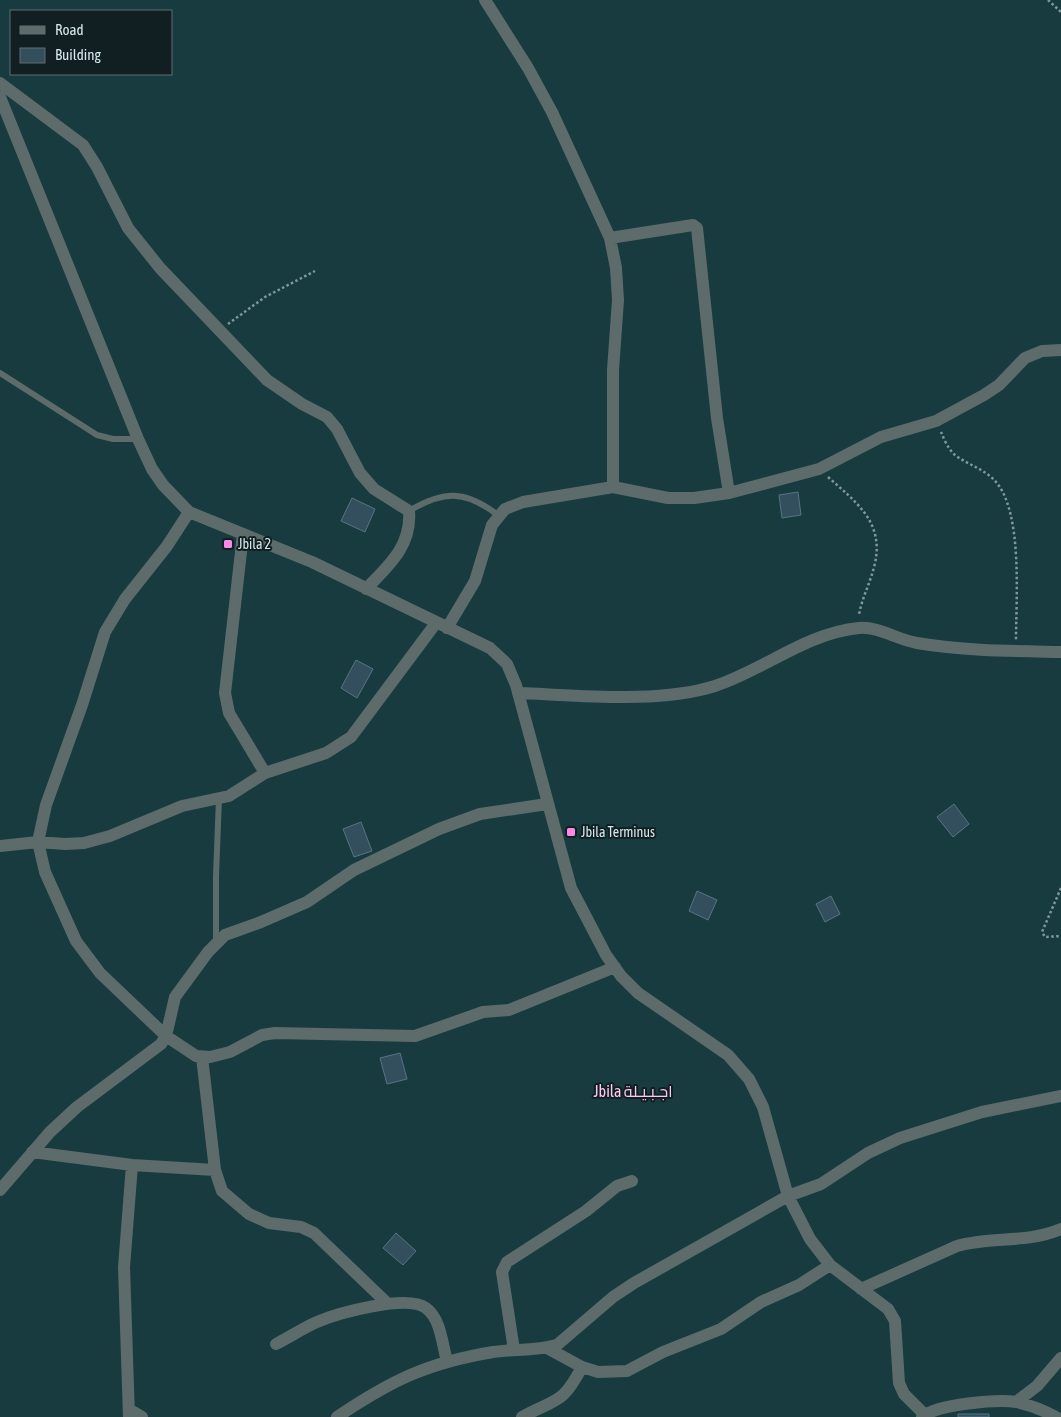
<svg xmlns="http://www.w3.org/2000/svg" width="1061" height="1417" font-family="'Asap Condensed',Cairo,sans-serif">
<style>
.building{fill:#334e5d;stroke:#587484}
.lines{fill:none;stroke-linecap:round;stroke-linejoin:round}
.path{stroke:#7f999d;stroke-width:2.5;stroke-dasharray:2.5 2.5;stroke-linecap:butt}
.lane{stroke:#5d6c6a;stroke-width:6}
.street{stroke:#5d6c6a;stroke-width:12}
.poi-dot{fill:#fb87e6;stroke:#111f22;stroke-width:2}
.labels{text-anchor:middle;stroke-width:4;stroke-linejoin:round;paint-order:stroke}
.poi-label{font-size:14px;fill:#d4e7ea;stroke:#111f22;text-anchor:start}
.quarter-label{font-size:16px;fill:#fdc8f1;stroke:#111f22}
</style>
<rect width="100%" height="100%" fill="#183b40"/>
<path class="building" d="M798,492L801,515L782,518L779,495Z
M352,498L375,509L365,532L341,521Z
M356,660L373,669L357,698L341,688Z
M954,804L969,824L953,837L937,817Z
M361,822L372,851L354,857L343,829Z
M697,891L717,900L708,920L689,911Z
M831,896L840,914L825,922L816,904Z
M400,1053L407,1079L387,1084L380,1058Z
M396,1233L416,1251L403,1265L383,1248Z
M958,1414H989V1417H958Z"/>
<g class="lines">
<path class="path" d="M1048,0L1061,12
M228,324L265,297L315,271
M941,432C944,439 948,449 955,455C968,465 985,469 996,482C1023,513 1016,600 1016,640
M828,477C856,502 884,522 875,563C871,582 862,597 859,615
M1061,888L1042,932L1045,937L1061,936"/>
<path class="lane" d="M0,373L97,435L113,439H138
M409,511C444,490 465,490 498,515
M216,942V876L219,798"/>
<path class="street" d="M485,0L528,68L552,112L610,238L616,268L618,300L613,370V487
M0,83L83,145L97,167L128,228L160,268L267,380L302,404L327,417L337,429L360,473L374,489L409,511C412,546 388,566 366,589
M0,97L138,439L152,469L163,485L189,512L312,562L490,648L507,664L516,685L571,888L606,955L621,976L638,993L728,1055L749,1079L763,1107L788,1196L810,1239L830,1265L888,1309L895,1321L899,1383L904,1394L925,1415
M610,238L693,225L697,228L717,418L729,493
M189,512L167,546L125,599L105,632L82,705L46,805L38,842L45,872L76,941L100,973L166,1036L196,1056L210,1057L230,1052L262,1035L275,1033L415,1036L483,1012L509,1010L615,967
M243,534L225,693L229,713L265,773
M447,628L475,581L492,525L505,509L523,502L613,487L668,498H694L729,493L819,469L881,437L936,421L984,395L999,385L1025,358L1042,351L1061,350
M518,693C578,695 658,704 715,686C764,670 806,633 859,628C878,626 898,640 917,643C964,651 1014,651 1061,652
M0,846L38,842L65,844L84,843L110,836L182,806L229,796L265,773L326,753L351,737L436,623
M202,1057L215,1170L222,1191L249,1214L269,1223L301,1227L314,1233L387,1303
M32,1152L132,1165L215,1170
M0,1190L50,1132L77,1107L161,1044L166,1036L175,997L208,952L225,935L261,922L307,902L354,870L439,829L480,814L547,804
M861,1289L957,1246C992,1236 1025,1244 1061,1229
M276,1344C290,1337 303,1328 317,1322C338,1313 407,1294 426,1308C441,1319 442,1344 447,1361
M547,1348L582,1367L598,1372L627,1371L663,1352L721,1329L761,1302L799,1285L830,1265
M514,1350L502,1272L507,1262L586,1211L617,1186L632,1181
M1016,1402L1037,1386L1061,1358
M130,1410L142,1417
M129,1417L124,1267L132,1165
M337,1417C392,1380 427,1363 493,1352C514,1349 536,1351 557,1345L613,1297L634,1283L788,1196L821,1184L868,1153L900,1138L982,1112L1061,1096
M522,1417C557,1398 562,1405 582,1367
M922,1417C938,1404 997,1399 1017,1402C1030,1405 1045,1411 1056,1417"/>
</g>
<g class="poi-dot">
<rect x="223" y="539" width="10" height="10" rx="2.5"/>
<rect x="566" y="827" width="10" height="10" rx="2.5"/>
</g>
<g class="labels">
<g class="poi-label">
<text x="238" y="549">Jbila 2</text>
<text x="581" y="837">Jbila Terminus</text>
</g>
<g class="quarter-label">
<text x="633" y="1097">Jbila اجـبـيـلة</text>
</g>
</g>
<rect x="10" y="10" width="162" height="65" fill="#111f22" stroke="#5f6f72"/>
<rect x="20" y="26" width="25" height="8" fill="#5d6c6a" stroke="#5f6f72"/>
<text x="55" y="35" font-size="15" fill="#d4e7ea">Road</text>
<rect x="20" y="48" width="25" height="15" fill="#334e5d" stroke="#5f6f72"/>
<text x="55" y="60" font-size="15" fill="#d4e7ea">Building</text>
</svg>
